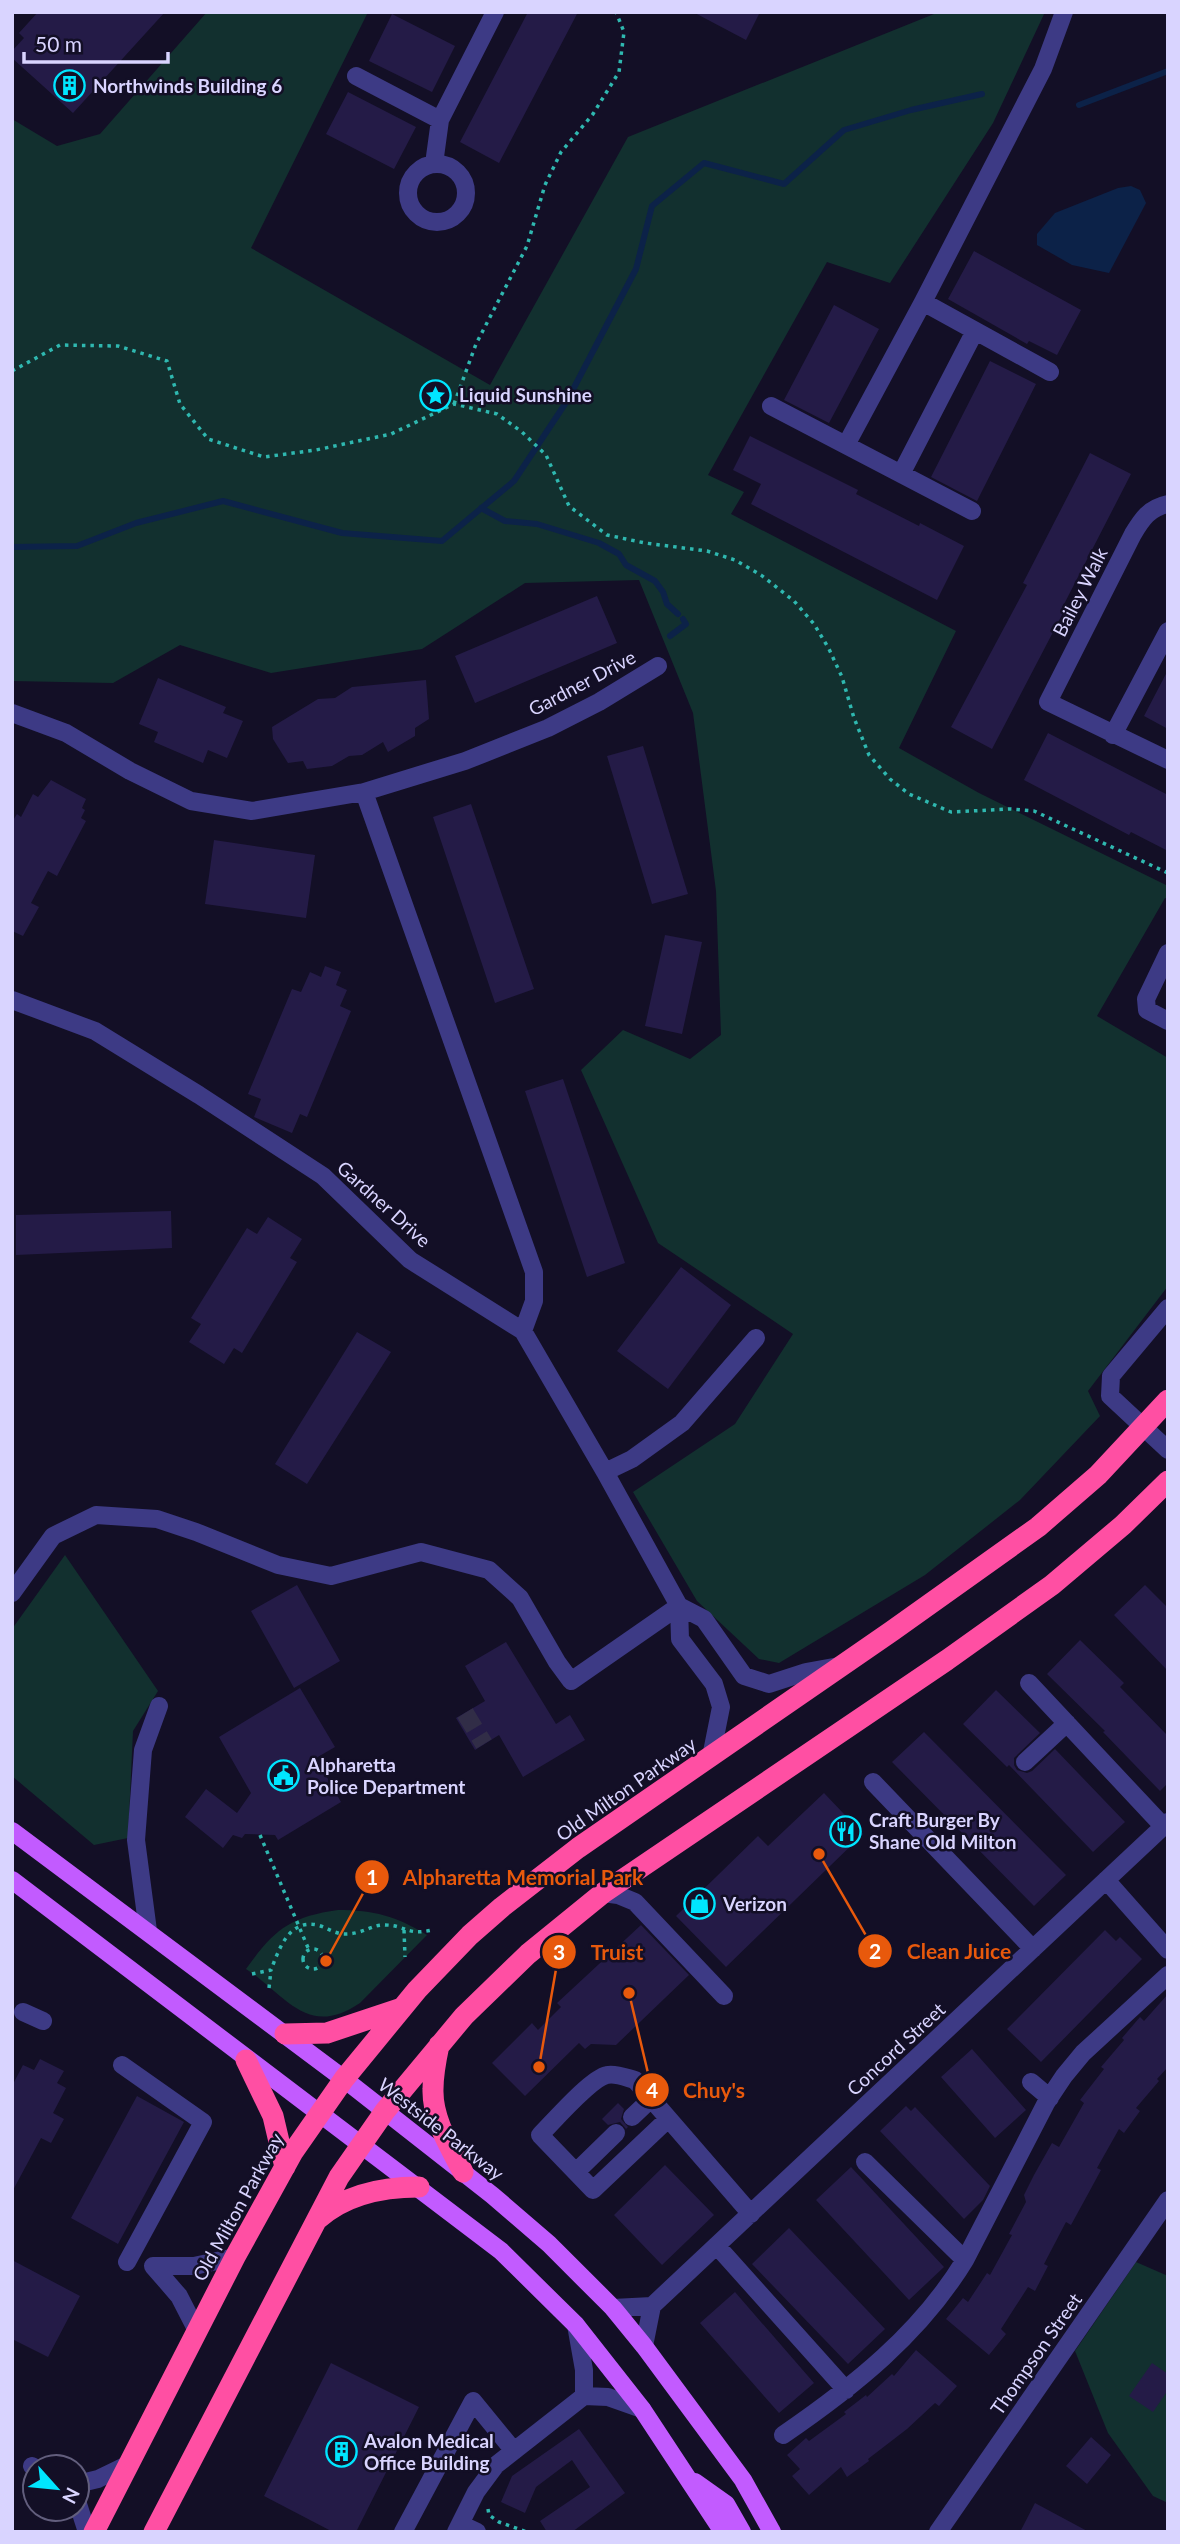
<svg xmlns="http://www.w3.org/2000/svg" width="1180" height="2544" font-family="Lato,sans-serif">
<style>
.green{fill:#12302f}
.water{fill:#0c2248}
.lines{fill:none;stroke-linecap:round;stroke-linejoin:round}
.stream{stroke:#0c2248;stroke-width:6}
.building{fill:#241b47}
.minor-tunnel{stroke:#312d47;stroke-width:18;stroke-dasharray:18 9;stroke-linecap:butt}
.path{stroke:#2fb8b0;stroke-width:3.5;stroke-dasharray:3.5 5;stroke-linecap:butt}
.minor{stroke:#3d3a85;stroke-width:18}
.major{stroke:#c25bff;stroke-width:18}
.highway{stroke:#ff4fa3;stroke-width:21}
.labels{text-anchor:middle;stroke-width:5;stroke-linejoin:round;paint-order:stroke}
.poi-label{font-size:19px;font-weight:bold;fill:#d9d4ff;stroke:#130f26;text-anchor:start}
.street-label{font-size:19px;fill:#d9d4ff;stroke:#130f26}
.leader{fill:none;stroke:#e8590c;stroke-width:2.5}
.callout-dot{fill:#e8590c;stroke:#130f26;stroke-width:2.5}
.mark-label{font-size:21px;text-anchor:middle;font-weight:bold;fill:#fff}
.callout-label{font-size:21px;text-anchor:middle;font-weight:bold;fill:#e8590c;stroke:#130f26;stroke-width:5;stroke-linejoin:round;paint-order:stroke}
</style>
<rect width="100%" height="100%" fill="#130f26"/>
<path class="green" d="M207,12H368L251,248L490,385L628,137L939,12H1045L993,123L890,283L827,262L708,475L744,492L731,514L956,631L899,748L979,793L1168,886V899L1165,898L1097,1016L1168,1058V1286L1088,1391L1100,1416L1020,1500L925,1575L779,1663L759,1659L697,1601L633,1492L735,1424L793,1334L658,1243L581,1070L623,1030L690,1059L721,1035L716,891L693,713L639,580L525,583L422,649L271,673L180,645L113,683L12,681V119L57,146L100,134Z
M65,1555L158,1691L133,1731L128,1838L94,1845L12,1776V1629Z
M338,1910C374,1910 396,1916 427,1935L360,2003C307,2039 286,1995 246,1969C274,1930 289,1917 338,1910Z
M1136,2262L1168,2276V2503L1153,2496L1108,2433L1075,2351Z"/>
<path class="water" d="M1131,186L1140,190L1146,203L1109,273L1072,265L1037,245V234L1055,213L1118,188Z"/>
<g class="lines">
<path class="stream" d="M1079,105L1168,71
M481,508L505,521L537,524L599,543L619,554L626,565L655,581L663,592L667,604L678,614
M12,547L77,546L136,523L223,501L342,533L442,541L514,481L567,401L636,269L652,206L704,163L784,184L844,130L911,110L982,94
M670,636L686,624L683,619"/>
</g>
<path class="building" d="M38,12H165L73,113L12,58V51L24,38L19,33Z
M528,12H578L499,163L460,142Z
M693,12H760L746,40Z
M392,14L455,46L432,92L369,61Z
M348,92L416,127L394,169L326,134Z
M974,251L1081,310L1057,355L1029,341L1027,344L948,299Z
M834,305L879,329L829,423L784,400Z
M990,361L1036,384L977,501L931,477Z
M750,436L858,490L856,494L919,526L920,523L964,546L937,600L751,504L761,484L733,470Z
M1090,453L1131,474L1060,612L1063,613L992,749L951,727L1027,585L1023,583Z
M597,596L617,643L475,703L455,656Z
M1168,670V729L1144,716Z
M158,678L226,707L223,713L243,721L227,758L208,750L203,763L154,742L158,732L139,724Z
M426,680L429,719L415,728V736L388,752L383,742L362,755L349,756L332,766L307,769L303,761L288,763L273,739L272,727L318,699L335,698L352,687Z
M1048,733L1168,795V851L1131,832L1129,835L1024,780Z
M643,746L688,894L652,904L607,756Z
M51,780L86,799L82,808L85,810L81,818L86,821L57,876L48,871L31,903L39,907L23,936L12,931V822L17,814L21,817L33,794L38,797Z
M471,804L534,989L495,1003L433,817Z
M214,840L315,855L306,918L205,904Z
M665,935L702,942L682,1034L645,1026Z
M325,966L341,972L336,985L347,990L340,1006L351,1011L307,1117L300,1114L292,1133L254,1117L261,1099L248,1094L292,989L301,992L310,972L321,977Z
M563,1079L625,1263L587,1277L525,1091Z
M171,1211L172,1248L16,1255V1215Z
M268,1217L302,1239L290,1258L297,1262L242,1353L234,1348L224,1364L189,1342L201,1324L191,1318L247,1228L257,1234Z
M681,1267L731,1305L668,1389L617,1351Z
M357,1332L391,1352L307,1484L275,1464Z
M297,1585L340,1661L294,1688L251,1611Z
M1145,1585L1168,1608V1671L1114,1615Z
M1080,1640L1124,1683L1120,1687L1168,1736V1783L1160,1791L1103,1732L1105,1731L1047,1674Z
M506,1642L556,1724L570,1715L585,1740L523,1777L499,1735L475,1750L456,1718L485,1701L465,1666Z
M300,1688L335,1747L316,1758L341,1802L278,1840L275,1835L245,1834L242,1838L233,1835L223,1848L185,1817L206,1789L237,1813L251,1793L219,1737Z
M996,1690L1040,1733L1014,1758V1765L1017,1770L1027,1773L1032,1771L1055,1749L1125,1822L1093,1852L1009,1765L1007,1767L963,1724Z
M924,1732L1066,1875L1034,1906L892,1762Z
M824,1793L863,1834L726,1967L676,1916L758,1836L768,1846Z
M641,1925L689,1975L616,2045L591,2044L585,2049L579,2043L525,2096L492,2063L532,2023L538,2030L561,2007L557,2003Z
M1105,1930L1116,1941L1120,1937L1142,1959L1041,2062L1007,2029Z
M1168,1994V2067L1157,2079L1159,2081L1136,2108L1140,2111L1124,2133L1119,2129L1097,2168L1101,2170L1088,2194L1071,2225L1066,2222L1044,2264L1048,2266L1035,2291L1028,2287L1001,2329L1006,2334L989,2355L946,2319L963,2298L968,2302L987,2273L990,2275L1012,2235L1009,2234L1026,2202L1024,2195L1034,2175L1052,2143L1059,2147L1084,2103L1080,2100L1104,2069L1101,2067L1124,2040L1122,2038L1140,2017L1144,2021Z
M972,2049L1026,2110L995,2138L941,2077Z
M40,2059L64,2071L57,2083L66,2088L53,2113L64,2119L51,2143L41,2138L12,2192V2086L23,2065L34,2070Z
M137,2096L184,2122L118,2244L71,2218Z
M618,2103L624,2109L621,2119L628,2127L626,2129L620,2122L608,2125L602,2119Z
M906,2106L911,2111L915,2107L990,2186L983,2200L964,2219L880,2131Z
M665,2165L714,2215L662,2265L614,2215Z
M851,2167L944,2267L909,2300L816,2200Z
M789,2228L885,2329L848,2364L752,2264Z
M12,2260L80,2296L48,2357L12,2339Z
M735,2292L814,2383L779,2413L700,2323Z
M916,2350L957,2386L939,2406L935,2403L907,2429L868,2459L869,2461L847,2477L841,2467L809,2495L792,2476L800,2469L787,2455L806,2438L809,2441L846,2414L844,2412L866,2395L867,2397L892,2374L894,2376Z
M331,2363L419,2407L356,2532H333L264,2496Z
M1152,2363L1168,2374V2390L1153,2412L1129,2396Z
M579,2429L625,2493L572,2532H547L540,2521L590,2487L572,2460L536,2487L525,2513L501,2502L512,2476Z
M1091,2437L1111,2455L1087,2484L1066,2466Z
M1035,2503L1089,2532H1020Z"/>
<g class="lines">
<path class="minor-tunnel" d="M465,1713L484,1744"/>
<path class="path" d="M12,371L60,345L118,346L167,361L180,404L208,439L264,457L316,450L391,434L454,404L497,414L522,432L546,455L569,506L607,535L645,543L707,551L735,560L761,575L794,601L814,624L829,649L842,677L854,718L869,755L890,779L909,794L951,812L1010,809L1034,811L1168,873
M454,404L476,344L527,246L545,185L561,152L593,114L619,72L624,32L616,12
M260,1835L309,1950
M404,1930L405,1957
M303 1959a10 10 0 1 1 20 0a10 10 0 1 1-20 0Z
M252,1974L271,1970C279,1949 289,1919 317,1925C326,1927 333,1933 343,1934C362,1935 372,1924 385,1925C405,1925 407,1936 432,1930
M269,1988L271,1970
M488,2509L489,2515L499,2522L527,2532"/>
<path class="minor" d="M356,76L440,120
M434,164L440,120L495,12
M408 193a29 29 0 1 1 58 0a29 29 0 1 1-58 0Z
M923,302L1050,372
M771,406L972,511
M846,445L923,302L1043,69L1064,12
M901,474L975,331
M1168,504C1149,508 1142,519 1133,534L1048,702L1168,760
M12,713L66,733L130,771L191,801L252,811L364,792L465,761L548,728L599,702L658,666
M1113,735L1168,631
M364,792L534,1272V1301L523,1331
M1168,953L1146,999L1147,1010L1168,1021
M12,1000L95,1031L199,1095L323,1176L410,1260L523,1331L605,1472L679,1606L680,1639L714,1684L721,1707L711,1757
M1168,1308L1111,1376L1110,1396L1168,1450
M605,1472L632,1459L682,1423L756,1338
M12,1593L53,1536L96,1515L157,1519L196,1532L278,1565L331,1576L421,1552L489,1570L520,1598L557,1662L571,1681L679,1606
M679,1606L704,1619L744,1676L769,1684L806,1672L839,1666
M1029,1683L1163,1826
M1025,1762L1067,1723
M873,1782L1033,1949
M1106,1880L1168,1950
M603,1893L618,1895L635,1902L724,1996
M148,1931L136,1840L143,1750L159,1706
M23,2012L43,2021
M122,2065L203,2122L127,2262
M1031,2082L1050,2098
M632,2117L651,2099
M668,2119L593,2190L540,2135C553,2122 591,2078 607,2075C616,2073 627,2078 635,2080L751,2214
M865,2162L965,2260
M576,2172L616,2133
M717,2246L846,2390
M153,2266H194L235,2257
M153,2266L179,2296L197,2331
M613,2308L652,2306L1168,1822
M576,2325L584,2370V2396
M644,2346L652,2306
M783,2435C853,2387 920,2334 965,2260L1046,2103L1064,2076L1083,2053L1168,1975
M32,2466L35,2468
M77,2484L98,2479L129,2464
M77,2501L87,2532
M460,2524L477,2532
M403,2532L473,2401L514,2451
M456,2532L476,2492L496,2465L584,2396L608,2397L642,2409
M938,2532L1168,2200"/>
<path class="major" d="M12,1831L344,2079L492,2195L549,2244L613,2308L644,2346L743,2480L772,2532
M12,1880L501,2251L576,2325L642,2409L723,2532
M695,2482L726,2504L742,2532"/>
<path class="highway" d="M285,2034L327,2033L399,2009
M439,2045C436,2059 433,2074 433,2089C432,2119 450,2147 463,2172
M246,2060L273,2116L285,2167
M318,2219C346,2194 383,2187 419,2187
M94,2532L235,2257L293,2152L344,2079L417,1990L470,1935L502,1907L578,1848L892,1631L1038,1527L1098,1475L1168,1400
M154,2532L339,2177L385,2111L464,2016L528,1954L603,1893L947,1660L1052,1585L1123,1525L1168,1481"/>
</g>
<defs>
<symbol id="building-ring" viewBox="-11 -11 22 22"><circle r="9.5" fill="#130f26" stroke="#00e5ff" stroke-width="1.5"/><path d="M-4-6H4V6H1V3H-1V6H-4ZM-2.5-4.3h1.7v1.8h-1.7ZM.8-4.3h1.7v1.8H.8ZM-2.5-1h1.7V.8h-1.7ZM.8-1h1.7V.8H.8Z" fill="#00e5ff"/></symbol>
<symbol id="sight-ring" viewBox="-11 -11 22 22"><circle r="9.5" fill="#130f26" stroke="#00e5ff" stroke-width="1.5"/><path d="M0-6L1.8-2.2L6-1.7L2.9 1.2L3.7 5.4L0 3.3L-3.7 5.4L-2.9 1.2L-6-1.7L-1.8-2.2Z" fill="#00e5ff"/></symbol>
<symbol id="civic-ring" viewBox="-11 -11 22 22"><circle r="9.5" fill="#130f26" stroke="#00e5ff" stroke-width="1.5"/><path d="M-.6-6.5H3V-4.5H.6V-3L4-1V1h2V6H-6V1h2V-1L-.6-3ZM-1.2 2.5V6h2.4V2.5Z" fill="#00e5ff"/></symbol>
<symbol id="restaurant-ring" viewBox="-11 -11 22 22"><circle r="9.5" fill="#130f26" stroke="#00e5ff" stroke-width="1.5"/><path d="M-5-6h1v4h1v-4h1v4h1v-4h1v5L-1.5 .5V6h-2V.5L-5-1ZM5-6V6H3V1.5H1.5Q1.5-4 5-6Z" fill="#00e5ff"/></symbol>
<symbol id="shop-ring" viewBox="-11 -11 22 22"><circle r="9.5" fill="#130f26" stroke="#00e5ff" stroke-width="1.5"/><path d="M-5-2.5h2.3a2.7 3.5 0 0 1 5.4 0H5L5.5 6h-11ZM-1.5-2.5h3a1.5 2.3 0 0 0-3 0Z" fill="#00e5ff"/></symbol>
</defs>
<g fill-rule="evenodd">
<use href="#building-ring" x="52" y="68" width="35" height="35"/>
<use href="#sight-ring" x="418" y="378" width="35" height="35"/>
<use href="#civic-ring" x="266" y="1758" width="35" height="35"/>
<use href="#restaurant-ring" x="828" y="1814" width="35" height="35"/>
<use href="#shop-ring" x="682" y="1886" width="35" height="35"/>
<use href="#building-ring" x="324" y="2434" width="35" height="35"/>
</g>
<g class="labels">
<g class="poi-label">
<text x="93" y="93">Northwinds Building 6</text>
<text x="459" y="402">Liquid Sunshine</text>
<text x="307" y="1772">Alpharetta<tspan x="307" dy="22">Police Department</tspan></text>
<text x="869" y="1827">Craft Burger By<tspan x="869" dy="22">Shane Old Milton</tspan></text>
<text x="723" y="1911">Verizon</text>
<text x="364" y="2448">Avalon Medical<tspan x="364" dy="22">Office Building</tspan></text>
</g>
<g class="street-label">
<text transform="translate(1080 592) rotate(-63)" y="7">Bailey Walk</text>
<text transform="translate(582 683) rotate(-28)" y="7">Gardner Drive</text>
<text transform="translate(384 1204) rotate(42)" y="7">Gardner Drive</text>
<text transform="translate(626 1789) rotate(-35)" y="7">Old Milton Parkway</text>
<text transform="translate(896 2049) rotate(-43)" y="7">Concord Street</text>
<text transform="translate(441 2129) rotate(38)" y="7">Westside Parkway</text>
<text transform="translate(238 2207) rotate(-61)" y="7">Old Milton Parkway</text>
<text transform="translate(1036 2354) rotate(-55)" y="7">Thompson Street</text>
</g>
</g>
<path class="leader" d="M326 1961L372 1877M819 1854L875 1951M539 2067L559 1952M629 1993L652 2090"/>
<g class="callout-dot">
<circle cx="326" cy="1961" r="7"/>
<circle cx="819" cy="1854" r="7"/>
<circle cx="539" cy="2067" r="7"/>
<circle cx="629" cy="1993" r="7"/>
<circle cx="372" cy="1877" r="18"/>
<circle cx="875" cy="1951" r="18"/>
<circle cx="559" cy="1952" r="18"/>
<circle cx="652" cy="2090" r="18"/>
</g>
<g class="mark-label">
<text x="372" y="1885">1</text>
<text x="875" y="1959">2</text>
<text x="559" y="1960">3</text>
<text x="652" y="2098">4</text>
</g>
<g class="callout-label">
<text x="523" y="1885">Alpharetta Memorial Park</text>
<text x="959" y="1959">Clean Juice</text>
<text x="617" y="1960">Truist</text>
<text x="714" y="2098">Chuy's</text>
</g>
<rect width="1180" height="2544" fill="none" stroke="#d9d4ff" stroke-width="28"/>
<g transform="translate(56 2488) rotate(117)"><circle r="33" fill="#130f26" stroke="#625e7d" stroke-width="2"/>
<path d="M0-5L12 26L0 18L-12 26Z" fill="#00e5ff"/>
<text y="-10" font-size="19" font-weight="bold" text-anchor="middle" fill="#d9d4ff">N</text>
</g>
<path d="M24 52v10h144v-10" fill="none" stroke="#d9d4ff" stroke-width="3.5"/>
<text x="35" y="52" font-size="21" fill="#d9d4ff" stroke="#130f26" stroke-width="5" paint-order="stroke">50 m</text>
</svg>
